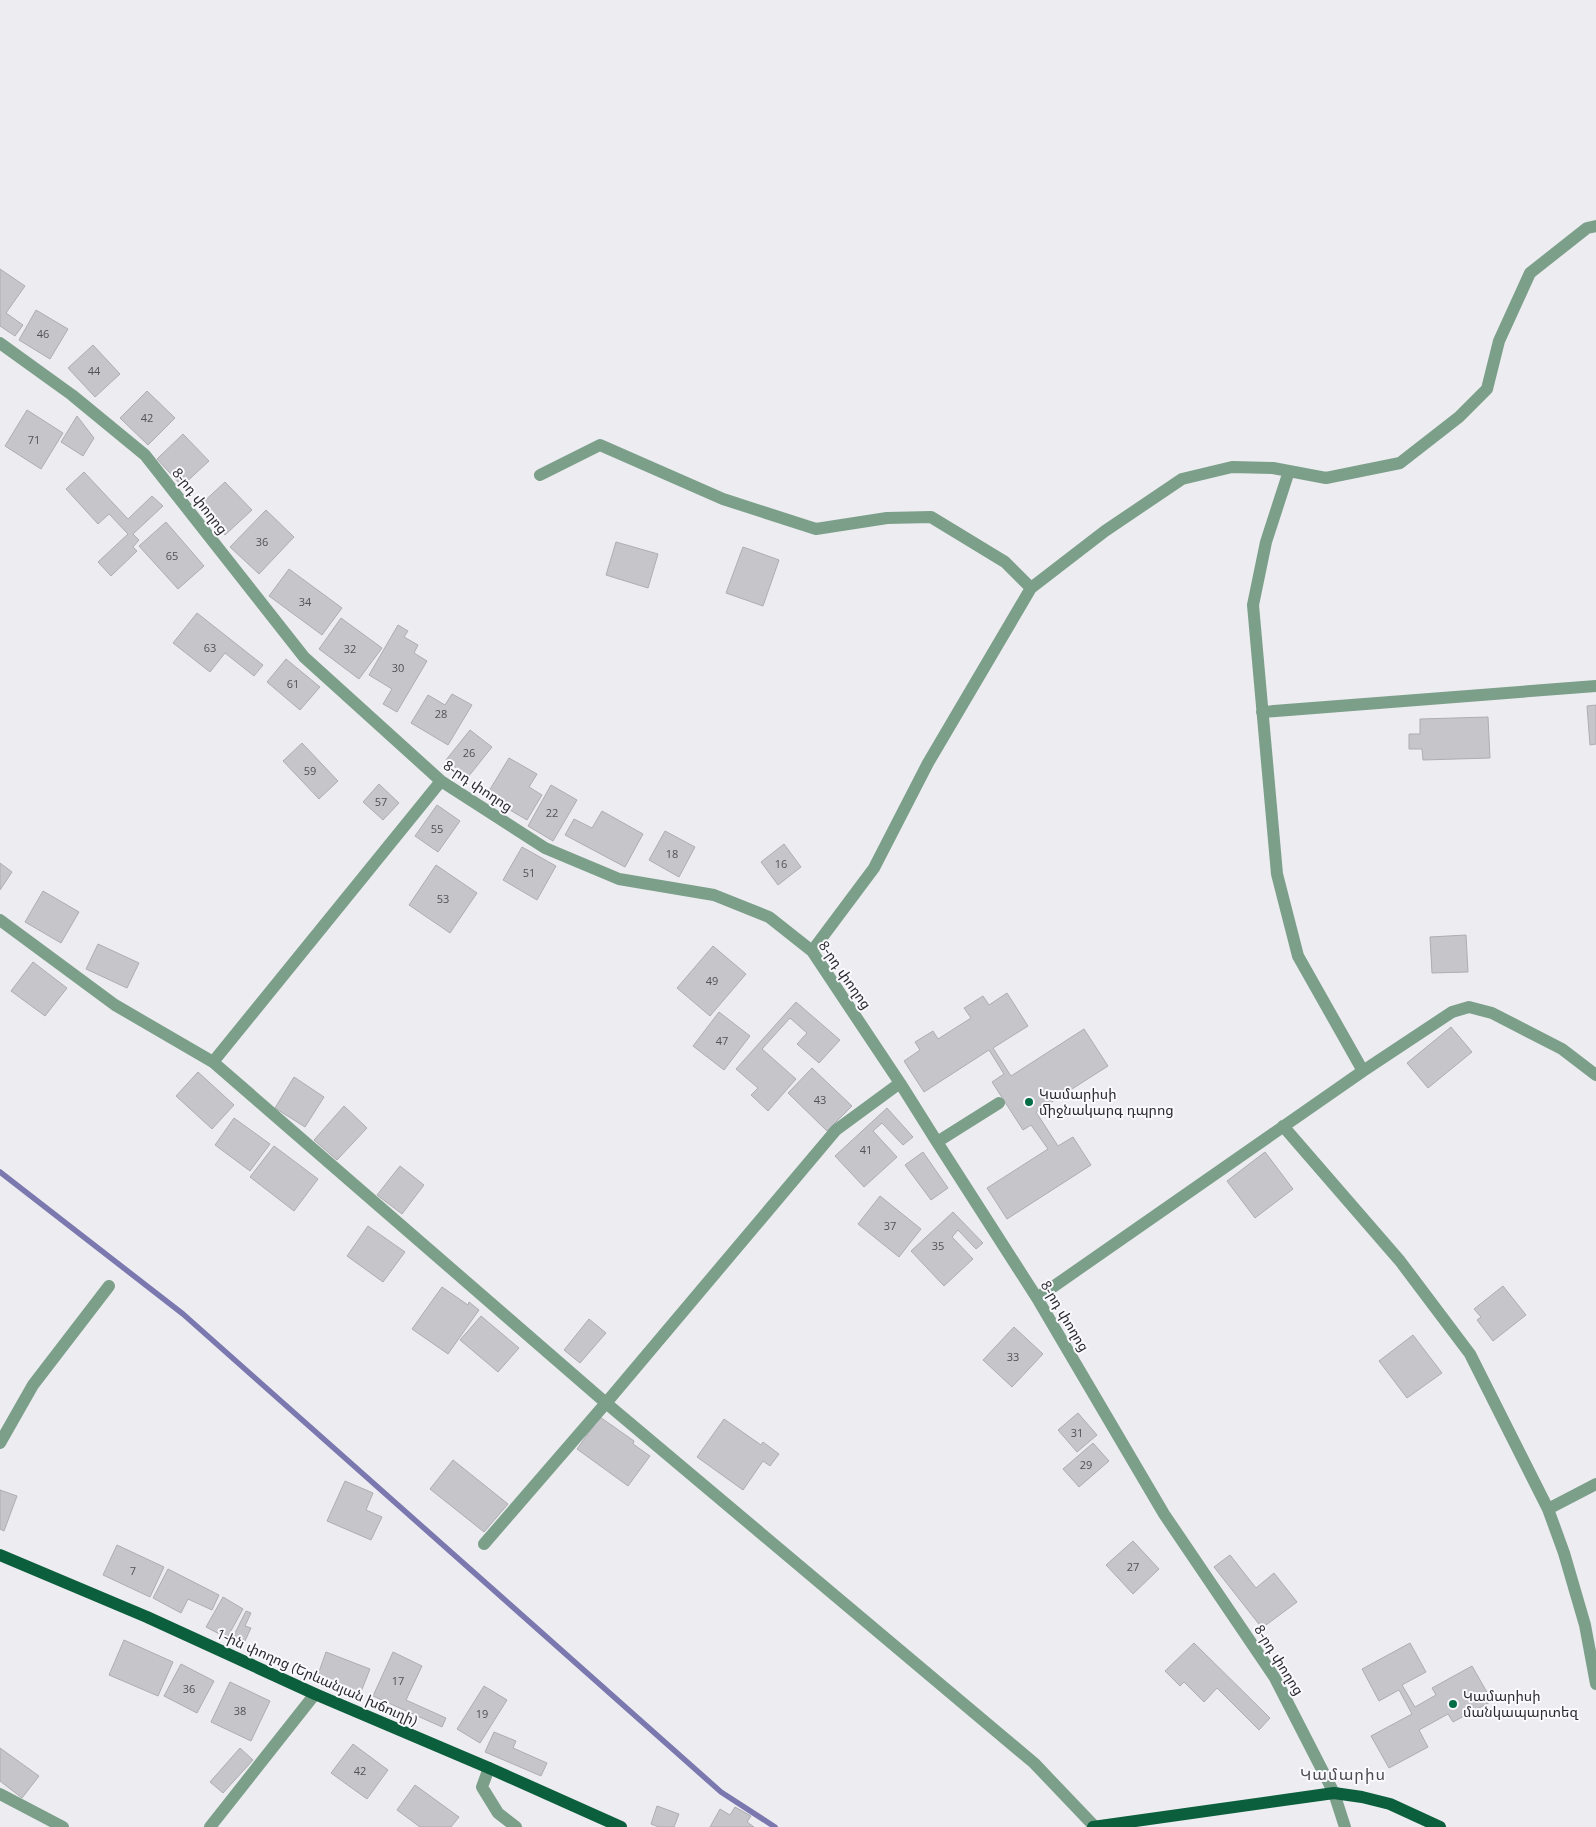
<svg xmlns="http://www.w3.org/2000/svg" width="1596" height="1827" font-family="'Open Sans','Noto Sans Armenian',sans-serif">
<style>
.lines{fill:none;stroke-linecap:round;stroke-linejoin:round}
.stream{stroke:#7a78ae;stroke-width:5.5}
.building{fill:#c5c5ca;stroke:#adadb2}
.minor{stroke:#7c9f8a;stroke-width:12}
.major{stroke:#0b5f3c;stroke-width:12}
.poi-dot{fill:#036e45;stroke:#f9f9fe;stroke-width:2}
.labels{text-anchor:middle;stroke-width:4;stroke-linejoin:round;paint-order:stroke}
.number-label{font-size:11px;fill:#525255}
.street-label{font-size:14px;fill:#2c2c2e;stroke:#f9f9fe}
.poi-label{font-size:14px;fill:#2c2c2e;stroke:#f9f9fe;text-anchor:start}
.quarter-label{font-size:16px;letter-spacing:1px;fill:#4e4e52;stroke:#f9f9fe}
</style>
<rect width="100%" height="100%" fill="#ececf1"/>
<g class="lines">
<path class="stream" d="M0,1172L183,1314L721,1792L775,1827"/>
</g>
<path class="building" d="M0,269L25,286L6,313L23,325L15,336L0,326Z
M36,310L68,329L50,359L19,340Z
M93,345L120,374L95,397L68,368Z
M147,391L175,418L148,445L120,418Z
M27,410L63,433L41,469L5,446Z
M77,416L94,438L83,456L61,442Z
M183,434L209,461L182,486L157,459Z
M84,472L128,519L152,496L163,506L133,534L139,540L133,547L137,551L111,576L98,562L128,534L109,514L98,524L66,489Z
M225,482L252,510L225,535L198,507Z
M266,510L294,537L259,574L230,547Z
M166,522L204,566L178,589L139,546Z
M616,542L658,554L648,588L606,575Z
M743,547L779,560L763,606L726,593Z
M289,569L342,608L322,635L269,596Z
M197,613L263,665L254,676L225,653L210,672L173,643Z
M341,618L382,648L359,679L319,649Z
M398,625L408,631L404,637L418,645L414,653L427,661L397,712L383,704L392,689L369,675Z
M286,659L320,687L300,710L267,682Z
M452,694L472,705L448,745L411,723L428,695L445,705Z
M1596,705V744L1590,745L1587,706Z
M1488,717L1490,758L1423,760L1422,749H1409V734H1420V719Z
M470,730L492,747L468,777L446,760Z
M302,743L338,781L319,799L283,761Z
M509,758L537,774L529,787L542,795L527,820L486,796Z
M379,784L399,803L383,820L363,802Z
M551,785L577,800L553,841L528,826Z
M437,805L460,821L438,852L415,836Z
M602,811L643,834L625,867L565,835L574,819L592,828Z
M665,831L695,847L679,877L649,860Z
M784,844L801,867L778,885L761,862Z
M522,847L556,866L537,900L503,880Z
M0,863L12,872L0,890Z
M436,865L477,893L450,933L409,905Z
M43,891L79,912L61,943L25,922Z
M1466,935L1468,972L1432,973L1430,937Z
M98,944L139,963L127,988L86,969Z
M713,946L746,974L710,1016L677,988Z
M33,962L67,988L45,1016L11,991Z
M1007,993L1028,1026L993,1048L1011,1076L1084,1029L1108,1066L1036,1112L1058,1146L1073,1137L1091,1165L1007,1219L987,1188L1048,1149L1031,1125L1023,1130L992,1082L1004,1074L989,1050L924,1092L904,1061L920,1050L915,1042L933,1031L938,1039L971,1018L964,1008L983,996L989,1005Z
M796,1002L840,1040L819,1063L797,1044L807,1033L790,1018L762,1049L796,1079L768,1111L751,1095L758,1088L736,1069Z
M719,1012L750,1036L724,1070L693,1046Z
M1451,1027L1472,1052L1428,1088L1407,1063Z
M812,1068L852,1106L827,1131L788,1093Z
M198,1072L234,1105L212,1129L176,1096Z
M294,1077L324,1097L305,1127L275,1108Z
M344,1106L367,1128L337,1160L314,1140Z
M887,1108L913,1137L903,1145L882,1123L873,1131L897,1157L864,1187L835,1156Z
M234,1118L270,1144L250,1171L215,1145Z
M274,1146L318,1179L294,1211L250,1177Z
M923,1152L948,1188L931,1200L905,1165Z
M1265,1152L1293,1189L1255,1218L1227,1181Z
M400,1166L424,1185L402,1214L377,1195Z
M880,1196L921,1229L899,1257L858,1224Z
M953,1212L983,1243L976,1249L958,1230L952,1237L973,1259L944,1286L911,1251Z
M368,1226L405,1252L383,1282L347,1256Z
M1503,1286L1526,1315L1493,1341L1477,1320L1481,1317L1474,1309Z
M442,1287L468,1305L469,1302L479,1310L448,1354L412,1329Z
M481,1316L519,1348L498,1372L460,1340Z
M589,1319L606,1333L580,1363L564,1350Z
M1014,1327L1043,1354L1012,1387L983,1360Z
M1413,1335L1442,1373L1407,1398L1379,1361Z
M1078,1413L1097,1435L1077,1452L1058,1430Z
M600,1417L634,1441L633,1444L650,1456L628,1486L577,1449Z
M724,1419L761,1445L763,1442L779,1454L770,1466L763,1461L743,1490L697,1457Z
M1093,1443L1109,1461L1079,1487L1063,1469Z
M453,1460L508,1504L484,1532L430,1489Z
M345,1481L373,1493L366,1510L382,1517L371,1540L327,1521Z
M0,1490L17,1496L4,1531L0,1529Z
M1133,1541L1159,1569L1133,1594L1106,1565Z
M117,1545L164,1567L150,1597L103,1575Z
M1230,1555L1256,1588L1274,1573L1297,1602L1262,1628L1214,1567Z
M168,1569L219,1595L212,1610L188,1599L181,1613L153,1598Z
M223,1597L243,1609L227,1638L206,1627Z
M246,1611L251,1613L245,1626L251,1628L243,1645L232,1639Z
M124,1640L173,1662L158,1696L109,1675Z
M1194,1643L1270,1718L1259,1730L1217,1688L1204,1702L1184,1682L1180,1686L1165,1671Z
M1410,1643L1426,1672L1402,1685L1415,1707L1436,1695L1432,1688L1472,1666L1492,1701L1453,1722L1448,1714L1419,1730L1428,1747L1389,1768L1371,1736L1412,1714L1399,1690L1379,1701L1362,1669Z
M326,1652L370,1669L359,1697L316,1680Z
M393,1652L422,1666L406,1700L446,1718L442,1727L373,1696Z
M181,1664L214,1681L197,1713L164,1696Z
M230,1682L270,1701L251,1741L211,1722Z
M484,1686L507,1700L480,1743L457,1729Z
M494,1732L516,1741L513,1748L547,1763L541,1776L485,1752Z
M353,1744L388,1770L367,1799L331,1773Z
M0,1748L39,1776L22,1798L0,1781Z
M240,1748L253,1760L223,1793L210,1782Z
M415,1785L459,1817L451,1827H420L397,1810Z
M657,1806L679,1814L674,1827H659L651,1824Z
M735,1807L751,1816L747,1822L754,1827H710L720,1809L730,1815Z"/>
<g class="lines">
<path class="minor" d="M0,343L72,395L145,455L304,657L441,781L545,848L619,879L714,895L769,917L812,951L900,1083L937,1142L1037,1298L1164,1514L1275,1678L1334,1793L1345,1827
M540,475L600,445L723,499L816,529L887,518L931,517L1005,562L1031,588L928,763L874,868L812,951
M1031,588L1105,531L1182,479L1232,467L1273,468L1326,478L1400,463L1459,417L1487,389L1499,341L1530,273L1587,228L1596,226
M1262,712L1596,686
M0,920L115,1005L213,1062L606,1403L1034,1763L1095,1827
M213,1062L441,781
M1363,1071L1452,1012L1469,1007L1492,1013L1562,1049L1596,1075
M1283,1126L1400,1261L1470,1354L1548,1509L1564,1553L1585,1625L1596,1684
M937,1142L999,1103
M1037,1298L1363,1071L1298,956L1277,874L1253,605L1266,542L1289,471
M0,1443L33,1385L109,1286
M1548,1509L1596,1484
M484,1544L606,1403L836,1130L900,1083
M489,1768L482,1787L498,1813L516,1827
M0,1794L63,1827
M210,1827L315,1694"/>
<path class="major" d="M0,1555L147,1617L315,1694L489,1768L621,1827
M1093,1827L1334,1793L1362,1797L1390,1804L1440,1827"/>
</g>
<g class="poi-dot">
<circle cx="1029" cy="1102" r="5"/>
<circle cx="1453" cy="1704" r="5"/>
</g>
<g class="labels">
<g class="number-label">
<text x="43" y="338">46</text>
<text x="94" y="375">44</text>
<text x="147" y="422">42</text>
<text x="34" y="444">71</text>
<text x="262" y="546">36</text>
<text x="172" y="560">65</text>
<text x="305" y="606">34</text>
<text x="210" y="652">63</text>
<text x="350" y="653">32</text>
<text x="398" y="672">30</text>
<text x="293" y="688">61</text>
<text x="441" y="718">28</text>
<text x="469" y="757">26</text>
<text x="310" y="775">59</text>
<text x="381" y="806">57</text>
<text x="552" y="817">22</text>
<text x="437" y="833">55</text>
<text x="672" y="858">18</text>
<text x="781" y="868">16</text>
<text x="529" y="877">51</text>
<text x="443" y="903">53</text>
<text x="712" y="985">49</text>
<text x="722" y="1045">47</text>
<text x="820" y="1104">43</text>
<text x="866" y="1154">41</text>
<text x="890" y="1230">37</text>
<text x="938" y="1250">35</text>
<text x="1013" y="1361">33</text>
<text x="1077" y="1437">31</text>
<text x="1086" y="1469">29</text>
<text x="1133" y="1571">27</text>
<text x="133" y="1575">7</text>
<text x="398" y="1685">17</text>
<text x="189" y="1693">36</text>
<text x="240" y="1715">38</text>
<text x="482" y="1718">19</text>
<text x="360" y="1775">42</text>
</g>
<g class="street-label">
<text transform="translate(200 501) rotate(52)" y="5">8-րդ փողոց</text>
<text transform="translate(478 786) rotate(34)" y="5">8-րդ փողոց</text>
<text transform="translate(845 975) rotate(55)" y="5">8-րդ փողոց</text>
<text transform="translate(1065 1316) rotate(59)" y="5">8-րդ փողոց</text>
<text transform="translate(1279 1660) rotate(58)" y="5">8-րդ փողոց</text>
<text transform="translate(317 1677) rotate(24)" y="5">1-ին փողոց (Երևանյան խճուղի)</text>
</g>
<g class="poi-label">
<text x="1039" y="1099">Կամարիսի<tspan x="1039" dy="16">միջնակարգ դպրոց</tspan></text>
<text x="1463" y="1701">Կամարիսի<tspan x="1463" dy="16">մանկապարտեզ</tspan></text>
</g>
<g class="quarter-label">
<text x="1343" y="1780">Կամարիս</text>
</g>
</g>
</svg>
